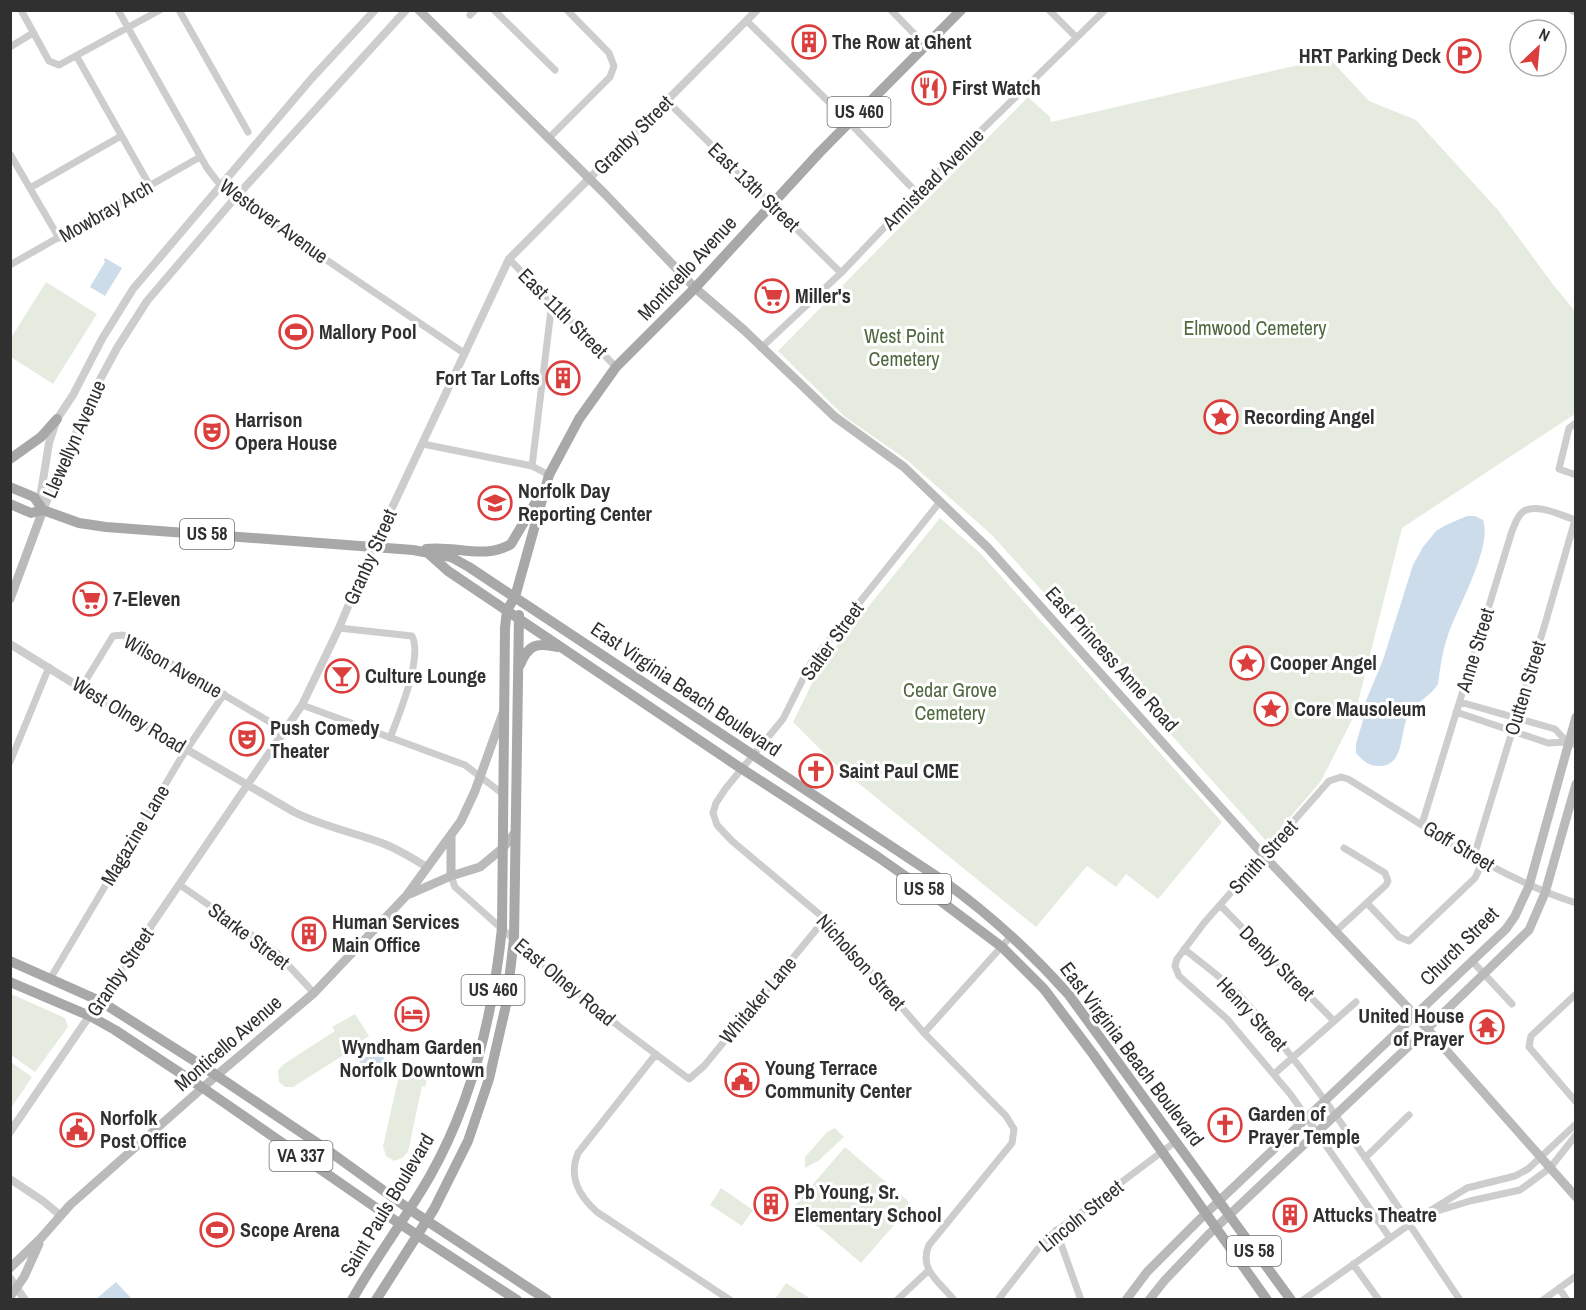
<svg xmlns="http://www.w3.org/2000/svg" width="1586" height="1310" font-family="'Archivo Narrow',sans-serif">
<style>
.green{fill:#e5ecdf}
.water{fill:#ccdcea}
.lines{fill:none;stroke-linecap:round;stroke-linejoin:round}
.minor{stroke:#cdcdcd;stroke-width:7}
.tertiary{stroke:#cdcdcd;stroke-width:8}
.secondary{stroke:#bababa;stroke-width:9}
.primary{stroke:#a8a8a8;stroke-width:10}
.labels{text-anchor:middle;stroke-width:6;stroke-linejoin:round;paint-order:stroke}
.shield{fill:#fff;stroke:#6e6e6e;stroke-width:1.5}
.shield-label{font-size:18px;font-weight:bold;fill:#303030}
.poi-label{font-size:20px;font-weight:bold;fill:#303030;stroke:#fff;text-anchor:start}
.street-label{font-size:20px;fill:#303030;stroke:#fff}
.park-label{font-size:20px;fill:#506940;stroke:#fff}
</style>
<rect width="100%" height="100%" fill="#fff"/>
<path class="green" d="M1329,58L1369,101L1416,120L1498,210L1555,287L1575,311V414L1402,528L1355,714L1321,781L1268,843L993,536L907,460L845,417L778,351L1028,97L1050,117L1051,122Z
M46,282L97,314L53,384L11,357V338Z
M940,518L979,552L1222,822L1158,899L1126,874L1116,887L1087,866L1036,927L836,765L793,722L821,665Z
M11,994L65,1018L68,1027L35,1072L11,1055Z
M355,1014L369,1036L355,1045L352,1050L293,1087H285L279,1082L278,1070L284,1064L335,1031L332,1027Z
M404,1061L430,1067L425,1087L422,1086L408,1152L402,1158L394,1161L386,1156L383,1146L398,1080L400,1078Z
M11,1062L32,1077L11,1108Z
M835,1128L844,1137L818,1161L805,1168V1157L827,1132Z
M845,1147L908,1201V1209L861,1263L794,1206Z
M721,1188L753,1210L742,1226L710,1205Z
M786,1283L811,1299H775Z"/>
<path class="water" d="M105,258L122,268L105,296L90,287L105,262L104,260Z
M1467,516H1475L1483,520C1493,548 1456,609 1447,638C1442,653 1440,669 1438,684C1431,696 1417,701 1409,714C1399,730 1406,766 1379,766C1368,766 1362,760 1356,753V744L1365,713V703L1383,660L1413,565L1423,547L1436,531L1446,525Z
M369,1047L393,1065L384,1078L374,1075L371,1080L364,1074L367,1071L359,1061Z
M116,1282L132,1299H96Z"/>
<g class="lines">
<path class="minor" d="M21,10L49,61L59,65L160,10
M118,10L207,168L217,181L235,198L464,353
M179,10L248,132
M494,10L555,70
M891,10L926,46
M1049,10L1076,37
M470,15L475,10
M747,21L849,122L917,193
M10,47L33,33
M77,57L150,186
M667,101L841,273
M548,139L610,77L614,66L609,53L567,10
M10,154L59,238
M30,188L121,136
M509,259L616,367
M10,265L200,157
M761,348L841,273L917,193L1105,10
M1576,423L1569,428L1559,469L1576,475
M423,444L532,466L549,475
M532,466L552,302
M939,503L811,663L783,719L726,788L716,803L713,813L717,825L732,841L825,919L924,1033L1006,1116L1014,1129L1012,1143L929,1245C918,1270 940,1282 954,1300
M339,628L412,636C423,657 399,715 390,738
M81,688L113,636L123,635L285,731
M1460,702L1555,729L1567,742
M302,705L465,765L503,794
M1456,712L1548,743L1567,742L1576,745
M10,762L49,667
M1422,824L1512,531C1515,525 1517,515 1524,511C1538,503 1562,516 1576,520
M1474,856L1545,624L1575,520
M451,876L455,887L528,952L621,1028L689,1079L704,1066L825,919
M180,885L276,952L314,993
M1367,903L1399,937L1409,941L1475,878L1483,861
M1220,905L1334,1021
M1335,932L1386,885L1388,881L1385,873L1344,848
M1184,949C1203,964 1224,979 1240,996C1325,1088 1390,1197 1460,1300
M1472,961L1512,1004
M50,979L181,758L224,694
M1576,994L1531,1036L1529,1047L1576,1102
M924,1033L1012,935
M656,1054L578,1153C568,1177 579,1196 597,1212L730,1300
M1274,1074L1356,1002
M1365,1158L1409,1115
M1431,1213L1470,1201L1520,1190L1550,1168L1576,1135
M1056,1230L1081,1300
M1390,1238L1291,1095L1227,1019L1179,976L1175,966L1177,959L1204,923L1329,781L1341,777L1348,779C1421,823 1493,876 1576,903
M1353,1264L1379,1300
M1559,1288L1567,1300
M897,1300L928,1271
M998,1300L1037,1250L1051,1235L1175,1142
M1303,1300L1420,1217L1467,1188L1515,1176L1528,1169L1576,1124
M1543,1300L1576,1276"/>
<path class="tertiary" d="M1572,10L1576,12
M43,507L41,492L44,474L49,443L57,419L73,395L102,339L133,289L312,78L375,10
M43,510L96,387L117,348L147,301L235,198L406,10
M10,644L81,688L294,812C322,826 352,832 382,843C398,849 412,858 427,867
M10,1132L302,705L339,628L366,563L509,259L757,10
M10,1179L43,1201L60,1215
M10,1278L25,1300"/>
<path class="secondary" d="M419,10L605,194L695,288L744,330L835,417L904,467L988,548L1264,856L1415,1015L1576,1197
M10,599L43,510
M451,876V836
M410,894L451,876L480,867L503,848L514,834
M10,1268L41,1238L70,1205L217,1075L314,993L407,895L461,821L475,791L503,713
M10,1297L24,1277L39,1244
M1126,1300L1147,1272L1199,1220L1506,929L1515,916L1529,886L1576,717
M1149,1300L1165,1280L1208,1235L1427,1029L1529,930L1545,893L1576,784"/>
<path class="primary" d="M10,459L41,437L57,419
M10,487L34,497L43,510
M10,504L31,513L43,510
M43,510L79,523L106,527L413,550L451,557L469,567L942,880C991,915 1029,950 1069,995L1291,1300
M426,549C454,545 486,560 511,544L537,500
M429,554L448,571L733,763L878,857L938,899L1002,947L1044,989L1093,1054L1267,1300
M520,665C528,645 536,642 557,647
M10,961L100,1001L201,1065L326,1149L409,1209L547,1300
M10,982L90,1016L115,1030L203,1088L385,1214L517,1300
M352,1300C376,1257 406,1218 430,1176C473,1100 493,1015 502,928L505,628L507,610L515,597L549,475L579,419L616,367L695,288L820,152L961,10
M376,1300L434,1209L468,1141L489,1079L506,1005L514,939L519,615"/>
</g>
<defs>
<symbol id="building-ring" viewBox="-11 -11 22 22"><circle r="9.5" fill="#fff" stroke="#da3f3e" stroke-width="1.5"/><path d="M-4-6H4V6H1V3H-1V6H-4ZM-2.5-4.3h1.7v1.8h-1.7ZM.8-4.3h1.7v1.8H.8ZM-2.5-1h1.7V.8h-1.7ZM.8-1h1.7V.8H.8Z" fill="#da3f3e"/></symbol>
<symbol id="parking-ring" viewBox="-11 -11 22 22"><circle r="9.5" fill="#fff" stroke="#da3f3e" stroke-width="1.5"/><path d="M-3.5-5.5H1a3.5 3.5 0 0 1 0 7H-1V5.5H-3.5ZM-1-3.4V-.6H.8a1.4 1.4 0 0 0 0-2.8Z" fill="#da3f3e"/></symbol>
<symbol id="restaurant-ring" viewBox="-11 -11 22 22"><circle r="9.5" fill="#fff" stroke="#da3f3e" stroke-width="1.5"/><path d="M-5-6h1v4h1v-4h1v4h1v-4h1v5L-1.5 .5V6h-2V.5L-5-1ZM5-6V6H3V1.5H1.5Q1.5-4 5-6Z" fill="#da3f3e"/></symbol>
<symbol id="supermarket-ring" viewBox="-11 -11 22 22"><circle r="9.5" fill="#fff" stroke="#da3f3e" stroke-width="1.5"/><path d="M-6-5.5h2.5l.6 2H6L4.5 2H-2.5L-4.4-4H-6ZM-1.5 3.2a1.3 1.3 0 1 0 .1 0ZM3 3.2a1.3 1.3 0 1 0 .1 0Z" fill="#da3f3e"/></symbol>
<symbol id="stadium-ring" viewBox="-11 -11 22 22"><circle r="9.5" fill="#fff" stroke="#da3f3e" stroke-width="1.5"/><path d="M0-5a6.5 5 0 1 0 0 10a6.5 5 0 1 0 0-10ZM-3.5-1.8h7v3.6h-7Z" fill="#da3f3e"/></symbol>
<symbol id="sight-ring" viewBox="-11 -11 22 22"><circle r="9.5" fill="#fff" stroke="#da3f3e" stroke-width="1.5"/><path d="M0-6L1.8-2.2L6-1.7L2.9 1.2L3.7 5.4L0 3.3L-3.7 5.4L-2.9 1.2L-6-1.7L-1.8-2.2Z" fill="#da3f3e"/></symbol>
<symbol id="theatre-ring" viewBox="-11 -11 22 22"><circle r="9.5" fill="#fff" stroke="#da3f3e" stroke-width="1.5"/><path d="M-5-5.5Q0-4 5-5.5V0Q5 5 0 6Q-5 5-5 0ZM-3.3-2.5H-1v1.5H-3.3ZM1-2.5H3.3v1.5H1ZM-2.8 1Q0 5.5 2.8 1Z" fill="#da3f3e"/></symbol>
<symbol id="school-ring" viewBox="-11 -11 22 22"><circle r="9.5" fill="#fff" stroke="#da3f3e" stroke-width="1.5"/><path d="M0-5L7-2L0 1L-7-2ZM-4 1L0 2.5L4 1V4Q0 6-4 4Z" fill="#da3f3e"/></symbol>
<symbol id="bar-ring" viewBox="-11 -11 22 22"><circle r="9.5" fill="#fff" stroke="#da3f3e" stroke-width="1.5"/><path d="M-6-5H6L.8 .8V4.5H3.5V6h-7V4.5H-.8V.8Z" fill="#da3f3e"/></symbol>
<symbol id="church-ring" viewBox="-11 -11 22 22"><circle r="9.5" fill="#fff" stroke="#da3f3e" stroke-width="1.5"/><path d="M-1.2-6h2.4v3.5h3.3v2.4h-3.3V6h-2.4V-.1h-3.3v-2.4h3.3Z" fill="#da3f3e"/></symbol>
<symbol id="hotel-ring" viewBox="-11 -11 22 22"><circle r="9.5" fill="#fff" stroke="#da3f3e" stroke-width="1.5"/><path d="M-6-4.5h1.5V1H6V5H4.5V3h-9V5H-6ZM-4 0a1.8 1.8 0 1 1 3.6 0ZM.5 0V-2.5h3Q6-2.5 6 0Z" fill="#da3f3e"/></symbol>
<symbol id="temple-ring" viewBox="-11 -11 22 22"><circle r="9.5" fill="#fff" stroke="#da3f3e" stroke-width="1.5"/><path d="M0-6L5-2H3V0L6.5 2.5H4V6H1.5V3h-3V6H-4V2.5H-6.5L-3 0V-2H-5Z" fill="#da3f3e"/></symbol>
<symbol id="civic-ring" viewBox="-11 -11 22 22"><circle r="9.5" fill="#fff" stroke="#da3f3e" stroke-width="1.5"/><path d="M-.6-6.5H3V-4.5H.6V-3L4-1V1h2V6H-6V1h2V-1L-.6-3ZM-1.2 2.5V6h2.4V2.5Z" fill="#da3f3e"/></symbol>
</defs>
<g fill-rule="evenodd">
<use href="#building-ring" x="790" y="23" width="38" height="38"/>
<use href="#parking-ring" x="1445" y="37" width="38" height="38"/>
<use href="#restaurant-ring" x="910" y="69" width="38" height="38"/>
<use href="#supermarket-ring" x="753" y="277" width="38" height="38"/>
<use href="#stadium-ring" x="277" y="313" width="38" height="38"/>
<use href="#building-ring" x="544" y="359" width="38" height="38"/>
<use href="#sight-ring" x="1202" y="398" width="38" height="38"/>
<use href="#theatre-ring" x="193" y="413" width="38" height="38"/>
<use href="#school-ring" x="476" y="484" width="38" height="38"/>
<use href="#supermarket-ring" x="71" y="580" width="38" height="38"/>
<use href="#sight-ring" x="1228" y="644" width="38" height="38"/>
<use href="#bar-ring" x="323" y="657" width="38" height="38"/>
<use href="#sight-ring" x="1252" y="690" width="38" height="38"/>
<use href="#theatre-ring" x="228" y="720" width="38" height="38"/>
<use href="#church-ring" x="797" y="752" width="38" height="38"/>
<use href="#building-ring" x="290" y="915" width="38" height="38"/>
<use href="#hotel-ring" x="393" y="995" width="38" height="38"/>
<use href="#temple-ring" x="1468" y="1008" width="38" height="38"/>
<use href="#civic-ring" x="723" y="1061" width="38" height="38"/>
<use href="#church-ring" x="1206" y="1106" width="38" height="38"/>
<use href="#civic-ring" x="58" y="1111" width="38" height="38"/>
<use href="#building-ring" x="752" y="1185" width="38" height="38"/>
<use href="#building-ring" x="1271" y="1196" width="38" height="38"/>
<use href="#stadium-ring" x="198" y="1211" width="38" height="38"/>
</g>
<g class="labels">
<g class="shield">
<rect x="827.5" y="97" width="63" height="30" rx="4.5"/>
<rect x="180" y="519" width="54" height="30" rx="4.5"/>
<rect x="897" y="874" width="54" height="30" rx="4.5"/>
<rect x="461.5" y="975" width="63" height="30" rx="4.5"/>
<rect x="269.5" y="1141" width="63" height="30" rx="4.5"/>
<rect x="1227" y="1236" width="54" height="30" rx="4.5"/>
</g>
<g class="shield-label">
<text x="859" y="118">US 460</text>
<text x="207" y="540">US 58</text>
<text x="924" y="895">US 58</text>
<text x="493" y="996">US 460</text>
<text x="301" y="1162">VA 337</text>
<text x="1254" y="1257">US 58</text>
</g>
<g class="poi-label">
<text x="832" y="49">The Row at Ghent</text>
<text x="1441" y="63" text-anchor="end">HRT Parking Deck</text>
<text x="952" y="95">First Watch</text>
<text x="795" y="303">Miller's</text>
<text x="319" y="339">Mallory Pool</text>
<text x="540" y="385" text-anchor="end">Fort Tar Lofts</text>
<text x="1244" y="424">Recording Angel</text>
<text x="235" y="427">Harrison<tspan x="235" dy="23">Opera House</tspan></text>
<text x="518" y="498">Norfolk Day<tspan x="518" dy="23">Reporting Center</tspan></text>
<text x="113" y="606">7-Eleven</text>
<text x="1270" y="670">Cooper Angel</text>
<text x="365" y="683">Culture Lounge</text>
<text x="1294" y="716">Core Mausoleum</text>
<text x="270" y="735">Push Comedy<tspan x="270" dy="23">Theater</tspan></text>
<text x="839" y="778">Saint Paul CME</text>
<text x="332" y="929">Human Services<tspan x="332" dy="23">Main Office</tspan></text>
<text x="1464" y="1023" text-anchor="end">United House<tspan x="1464" dy="23">of Prayer</tspan></text>
<text x="412" y="1054" text-anchor="middle">Wyndham Garden<tspan x="412" dy="23">Norfolk Downtown</tspan></text>
<text x="765" y="1075">Young Terrace<tspan x="765" dy="23">Community Center</tspan></text>
<text x="1248" y="1121">Garden of<tspan x="1248" dy="23">Prayer Temple</tspan></text>
<text x="100" y="1125">Norfolk<tspan x="100" dy="23">Post Office</tspan></text>
<text x="794" y="1199">Pb Young, Sr.<tspan x="794" dy="23">Elementary School</tspan></text>
<text x="1313" y="1222">Attucks Theatre</text>
<text x="240" y="1237">Scope Arena</text>
</g>
<g class="street-label">
<text transform="translate(633 135) rotate(-45)" y="7">Granby Street</text>
<text transform="translate(933 179) rotate(-45)" y="7">Armistead Avenue</text>
<text transform="translate(754 187) rotate(44)" y="7">East 13th Street</text>
<text transform="translate(106 211) rotate(-30)" y="7">Mowbray Arch</text>
<text transform="translate(274 221) rotate(36)" y="7">Westover Avenue</text>
<text transform="translate(687 268) rotate(-47)" y="7">Monticello Avenue</text>
<text transform="translate(563 313) rotate(45)" y="7">East 11th Street</text>
<text transform="translate(74 439) rotate(-66)" y="7">Llewellyn Avenue</text>
<text transform="translate(370 557) rotate(-66)" y="7">Granby Street</text>
<text transform="translate(832 641) rotate(-54)" y="7">Salter Street</text>
<text transform="translate(1475 650) rotate(-73)" y="7">Anne Street</text>
<text transform="translate(1112 659) rotate(48)" y="7">East Princess Anne Road</text>
<text transform="translate(173 666) rotate(29)" y="7">Wilson Avenue</text>
<text transform="translate(1525 688) rotate(-73)" y="7">Outten Street</text>
<text transform="translate(686 689) rotate(34)" y="7">East Virginia Beach Boulevard</text>
<text transform="translate(129 715) rotate(31)" y="7">West Olney Road</text>
<text transform="translate(135 835) rotate(-59)" y="7">Magazine Lane</text>
<text transform="translate(1459 846) rotate(31)" y="7">Goff Street</text>
<text transform="translate(1263 857) rotate(-48)" y="7">Smith Street</text>
<text transform="translate(249 936) rotate(37)" y="7">Starke Street</text>
<text transform="translate(1459 946) rotate(-45)" y="7">Church Street</text>
<text transform="translate(861 962) rotate(48)" y="7">Nicholson Street</text>
<text transform="translate(1277 963) rotate(45)" y="7">Denby Street</text>
<text transform="translate(120 972) rotate(-56)" y="7">Granby Street</text>
<text transform="translate(565 982) rotate(40)" y="7">East Olney Road</text>
<text transform="translate(758 1000) rotate(-50)" y="7">Whitaker Lane</text>
<text transform="translate(1252 1014) rotate(47)" y="7">Henry Street</text>
<text transform="translate(228 1043) rotate(-41)" y="7">Monticello Avenue</text>
<text transform="translate(1132 1054) rotate(53)" y="7">East Virginia Beach Boulevard</text>
<text transform="translate(387 1205) rotate(-59)" y="7">Saint Pauls Boulevard</text>
<text transform="translate(1081 1216) rotate(-39)" y="7">Lincoln Street</text>
</g>
<g class="park-label">
<text x="1255" y="335">Elmwood Cemetery</text>
<text x="904" y="343">West Point<tspan x="904" dy="23">Cemetery</tspan></text>
<text x="950" y="697">Cedar Grove<tspan x="950" dy="23">Cemetery</tspan></text>
</g>
</g>
<rect width="1586" height="1310" fill="none" stroke="#303030" stroke-width="24"/>
<g transform="translate(1538 48) rotate(26)"><circle r="28" fill="#ffffff" stroke="#acacac" stroke-width="1.5"/>
<path d="M0-4.5L10 22L0 15L-10 22Z" fill="#da3f3e"/>
<text y="-9" font-size="16" font-weight="bold" text-anchor="middle" fill="#303030">N</text>
</g>
</svg>
